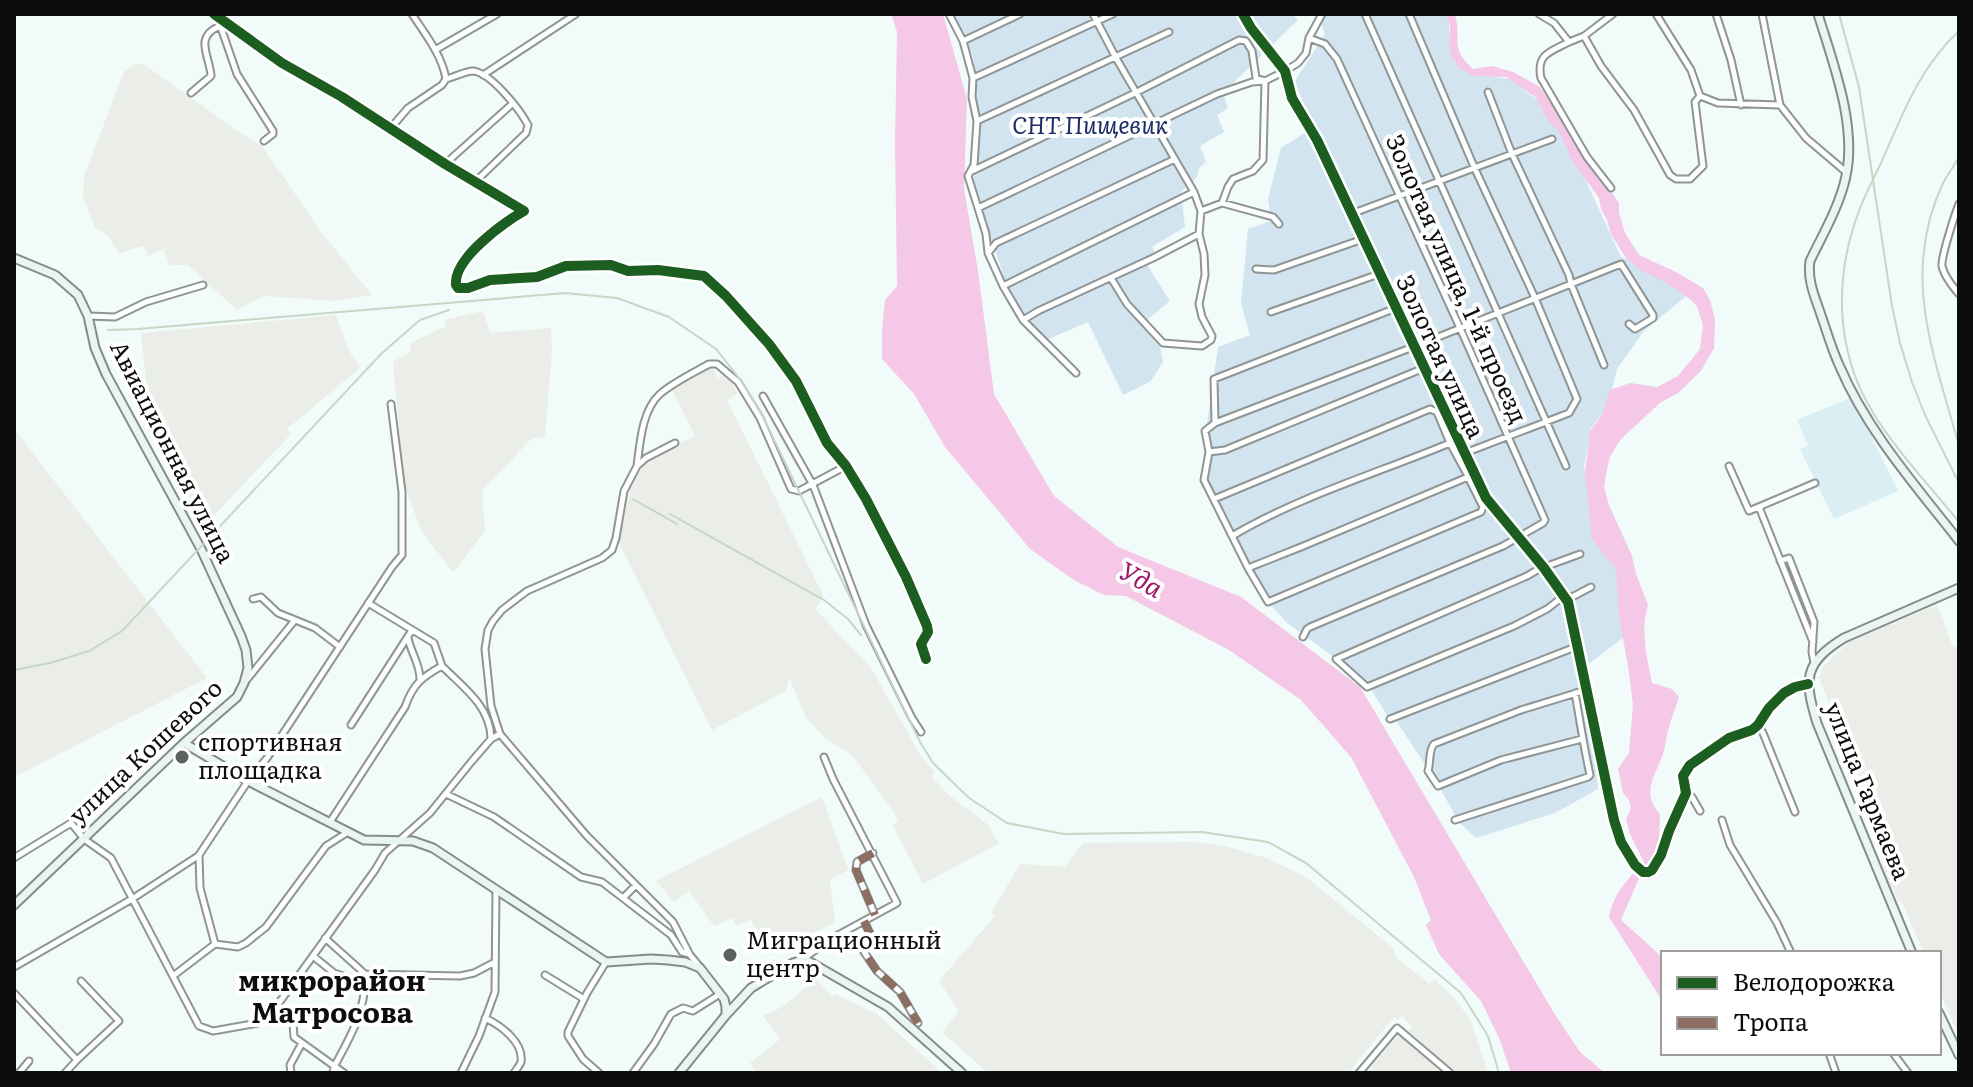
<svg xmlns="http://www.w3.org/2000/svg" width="1973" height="1087" font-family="Literata,serif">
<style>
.industrial{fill:#eaede8}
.green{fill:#d1e4f0}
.pitch{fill:#daeef4}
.water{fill:#f4c8e6}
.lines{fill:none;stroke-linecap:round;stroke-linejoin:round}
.street-casing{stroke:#909493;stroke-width:9}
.secondary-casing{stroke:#868b8a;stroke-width:11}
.street{stroke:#fdfefe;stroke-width:5}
.secondary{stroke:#e8f5f3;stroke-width:7}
.rail{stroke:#c6d7c5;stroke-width:2}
.quiet{stroke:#8d6e63;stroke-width:8;stroke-dasharray:16 8;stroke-linecap:butt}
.cycleway-casing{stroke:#fff;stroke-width:15}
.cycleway{stroke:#1b5e20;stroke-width:10}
.poi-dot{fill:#5d6060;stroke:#fff;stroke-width:3}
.labels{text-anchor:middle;stroke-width:8;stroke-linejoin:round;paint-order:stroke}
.park-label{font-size:24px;font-style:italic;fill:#1d2e64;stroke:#fff}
.street-label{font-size:24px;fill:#0d0d0d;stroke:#fff}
.poi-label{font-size:24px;fill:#0d0d0d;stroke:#fff;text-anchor:start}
.water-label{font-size:26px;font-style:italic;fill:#9e1667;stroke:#fff}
.quarter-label{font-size:28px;font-weight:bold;fill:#0d0d0d;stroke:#fff}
</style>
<rect width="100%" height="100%" fill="#f1fbf9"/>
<path class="industrial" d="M136,64L145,65L239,132L262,146L322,233L372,295L336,301L264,296L237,310L188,265H170L163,249L149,256L143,246L119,253L108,236L95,227L83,197L84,176L124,72Z
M483,311L490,333L551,328L552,349L545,437L532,438L482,491L485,530L457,569L452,571L421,530L404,483L393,362L410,352L411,343L446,326L445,320Z
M336,315L349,351L360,368L287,429L291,434L206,524L179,479L161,426L151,424L141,333Z
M712,367L718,378L722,376L731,380L737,394L727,400L823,595L821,601L815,609L871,668L921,756L935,772L931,776L950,796L987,824L999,843L923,884L893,825L898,821L893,811L853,756L825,738L806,718L789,677L786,691L712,730L619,543L631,484L648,459L695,436L671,388Z
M14,429L207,678L14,777Z
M1937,605L1953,647H1959V1037L1939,990V953H1924L1901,900L1898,901L1893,889L1889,886L1855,767L1819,678L1822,668L1849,642Z
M822,797L848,870L830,880L835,923L769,954L751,920L737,926L732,918L714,926L689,891L674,902L656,881Z
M1195,842L1225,846L1266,858L1306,877L1393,948L1395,956L1429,984L1435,979L1456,1000L1471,1021L1488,1073H1456L1409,1031L1412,1027L1402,1016L1398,1020L1394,1017L1348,1073H988L942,1032L959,1011L939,981L995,916L991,913L1020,864L1065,867L1083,843Z
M815,977L832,997L835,994L877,1014L942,1073H757L750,1063L780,1039L763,1016L782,1007L813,982Z
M1399,1034L1445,1073H1367Z"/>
<path class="green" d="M953,14H1292L1298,20L1223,93L1228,108L1217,115L1224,132L1200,146L1206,162L1199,168L1197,177L1181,192L1185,227L1152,247L1155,252L1144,260L1170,301L1141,325L1160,347L1163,362L1151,381L1123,395L1088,322L1046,340L1020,315L1007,287L972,179L976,173L980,123L974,98L976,80L973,56Z
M1317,14H1446L1449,18V39L1456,62L1483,75L1509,79L1537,100L1567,140L1621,257C1646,264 1667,279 1686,296L1644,331L1617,369L1608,407L1591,428L1584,467L1597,540L1614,561L1620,584L1624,637L1586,666L1598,789L1555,813L1476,838L1459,822L1436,781L1395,719L1387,715L1365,680L1286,622L1261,594L1207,486L1206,430L1218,347L1250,335L1241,303L1248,229L1271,221L1268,199L1281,148L1313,128L1295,81L1325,34Z"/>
<path class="pitch" d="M1852,397L1898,491L1834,519L1800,449L1808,446L1797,420Z"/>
<path class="water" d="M891,14H943L967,99L964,189L978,271L994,394L1054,496L1118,547L1241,597L1360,687L1554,1013L1580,1052L1605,1073H1511L1499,1038L1481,1001L1439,954L1426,925L1431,920L1414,877L1351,757L1301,700L1229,650L1126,596L1104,595L1074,580L1030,549L945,447L914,394L882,359V332L885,300L897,286L895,141L897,32Z
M1446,14H1455C1462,42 1449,47 1473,69L1492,66L1513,72L1540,87L1576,141L1586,162L1602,179L1619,203V213L1625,233L1639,255L1676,272L1703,288L1710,300L1715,320L1714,348L1701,371L1678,393L1661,402L1620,440L1610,457L1606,473L1604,487L1609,505L1632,556L1636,574L1648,605C1640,630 1647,658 1652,683L1672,689L1679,697C1675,709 1670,722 1667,734C1666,741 1665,747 1663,754C1656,775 1640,792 1660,814L1659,840L1651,863L1643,869L1621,920L1663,958V1002L1609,917C1613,894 1628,879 1644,862L1630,834L1626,819L1631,808L1629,800L1623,793L1618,769L1629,753L1633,705L1628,666L1619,617L1616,569L1603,554L1592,539L1585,472L1590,431L1602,415L1610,390L1630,383L1657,387L1678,376L1700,349L1703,325L1697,306L1686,296L1663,281L1640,270L1626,258L1611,234L1607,220L1601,209L1599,198L1574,164L1559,132L1548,120L1536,98L1506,77L1473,76L1459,68L1451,56L1449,42L1450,25Z"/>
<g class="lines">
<defs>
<path id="street" d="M214,14L282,63L342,97L445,164L524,211C503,223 453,259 456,285L458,288H468L490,280L537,277L566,266L611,265L628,271L658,270L704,276L726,296L769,344L796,381L827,443L846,466L866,499L906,577L927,626L928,632L921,644L926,659
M949,14L963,41L973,78L972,97L977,121L974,165L968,176L986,234L988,253L1003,286L1023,320L1076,373
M1093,14L1116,58L1194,192L1201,211L1199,234L1204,254L1205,275L1199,304L1202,317L1212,336L1211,340L1202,346L1163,343L1127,304L1111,278
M1365,14L1566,466
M1409,14L1475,169L1535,298L1577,399L1569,413L1465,453
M1539,14L1554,23L1569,42L1584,36L1613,14
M1656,14L1691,70L1700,96
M1716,14L1731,60L1741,105
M1762,14L1780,105L1806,138L1846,172
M217,16L237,74L273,131V134L264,141
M1584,36L1601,66L1634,110L1670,175L1676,179H1690L1703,166L1695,102L1700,96
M963,41L1020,14
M1569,42C1550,52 1536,54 1541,78L1587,157L1611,188
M435,50L497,14
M483,75L576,14
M973,78L1113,14
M446,79C454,77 464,72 472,71C490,71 520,110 528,125L526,133L475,182
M1488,92L1512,154L1569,275L1571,284L1621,264L1653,315V318L1635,329L1629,324
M191,93L211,76C210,56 193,37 220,26
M1700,96L1718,103L1780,105
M977,121L1169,32
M390,129L408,108L442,85L446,79C442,55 425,34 412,14
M445,164L512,104
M970,172L1137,92L1239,40L1246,41L1252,51L1256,78L1265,81L1252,82L1217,94L978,208
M1222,203L1228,187L1233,179L1253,171L1263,160L1265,81L1285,71L1298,63L1306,53L1309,38L1322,14
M1959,204C1955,214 1941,257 1942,266C1944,276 1953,287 1959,294
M1201,211L1222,203L1273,217L1279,224
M1351,214L1552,139
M989,252L996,243L1175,159
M1256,269L1274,270L1363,239
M1003,286L1194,192
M1271,312L1379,274
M88,316L115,317L146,302L203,285
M1023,320L1038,311L1153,258L1199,234
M763,396L813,485L866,625L912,718L921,732
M1215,423L1413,347L1571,284L1604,365
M675,443L646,458L637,466L624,491L616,538L612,550L602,558L527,591L502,610L493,621L488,630L485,649L491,706L500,734L587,836L673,922L690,955L700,967
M1209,452L1225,450L1424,368
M637,466C640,443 642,410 660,394C674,382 693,373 709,364H717L738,382L760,418L791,489L799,491L846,466
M1729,466L1749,511L1815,483
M1214,499L1430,409L1437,412L1450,443
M1759,507L1813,642
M1232,536C1300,496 1378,473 1450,443L1468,476
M1580,554L1539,569L1527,576L1336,659L1367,687L1514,626L1547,609L1560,599L1574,596L1591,587
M1780,561L1789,558L1814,622L1812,652L1814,663
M1248,568L1301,547L1468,477L1483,507L1481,512L1268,602L1248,568L1204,480L1209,452L1205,431L1215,423L1214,379L1396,308
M253,599L261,597L278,613L315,628L340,647
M368,603L434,643L442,666
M1303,637L1307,629L1310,627L1503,546L1543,523L1545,520L1460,328L1337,59L1325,44L1309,38
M408,638C411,653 420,664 420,679
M245,682L295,620
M1390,719L1578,646
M351,725L412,630
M1758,725L1763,733L1795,812
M1582,739L1501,760L1438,786L1428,771C1431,762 1428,751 1434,744L1521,710L1586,690
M1686,793L1692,797L1700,811
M446,794L494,817L581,877L602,882L671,935L682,952L689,954
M1455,820L1588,777L1590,775C1584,748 1580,721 1575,693
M1722,820L1730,845L1777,923L1791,953
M330,822L405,707C413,684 422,677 442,666C464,688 490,706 491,738
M873,853L857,862L856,870L875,915
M14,858L71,823L84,839L111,858L199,1026L213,1031L258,1023L276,1007L375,870L385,853L430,813L472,761L491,739L500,734
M623,898L636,885
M864,921L874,942L862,949L877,971L900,992L918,1023
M325,938L365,974L460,976L474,973L495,962
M215,944L200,888L199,855L248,781L267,758L392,567L402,555V492L391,404
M313,956L334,973L365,983
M802,960L829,940L897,903L833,779L824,757
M14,967L132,899L198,856
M545,975L584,999
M173,976L215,944L238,947L246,943L266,927L326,846L348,832
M14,993L77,1060L65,1073
M276,1007L293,1023L294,1037L344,1073
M485,1018C500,1025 524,1042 521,1062C520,1065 516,1070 514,1073
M1829,1053L1836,1073
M1893,1053L1908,1073
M77,1060L119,1021L81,981
M19,1073L29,1061
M291,1073L290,1065L302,1043
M333,1073L334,1067C351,1035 366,1012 365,974
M461,1073L479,1036L495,992L496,889
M599,1073L583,1059L568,1036V1032L587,993L606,962
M633,1073L654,1044L671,1014L683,1008L693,1011L720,994
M1359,1073L1397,1028L1450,1073"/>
<path id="secondary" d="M1243,14L1251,28L1285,71L1292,98L1317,140L1486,498L1544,568L1568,602L1614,820L1621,842L1635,865L1643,872H1648L1652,870L1661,855L1669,831L1686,793L1683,776L1690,765L1729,738L1752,730L1758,725L1769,708L1784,693L1795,687L1808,684
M1818,14C1833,63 1857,125 1846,176C1840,205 1823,234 1810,261C1807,280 1815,297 1821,315C1827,332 1832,350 1840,367C1868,432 1916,486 1959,541
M14,258L55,275L78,295L88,316L95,348L106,374L201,549L241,636L246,650L248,668L244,683L237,697L184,743L14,905
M184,743L248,781L364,840L413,841L433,848L606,962L651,959L668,960L685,962L700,968L724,999L726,1007V1015
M1912,953L1817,723C1804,680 1803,663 1844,638L1959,588
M1939,1013L1959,1055
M679,1073L726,1015L751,988L793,963L802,960L810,962L888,1007L962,1073"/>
</defs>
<use href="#street" class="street-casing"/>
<use href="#secondary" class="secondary-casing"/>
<use href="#street" class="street"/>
<use href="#secondary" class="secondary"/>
<path class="rail" d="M1839,14L1859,87L1892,306L1900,343L1912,382L1925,415L1959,483
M1959,31C1920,67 1903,113 1882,161C1874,178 1865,194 1859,211C1834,277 1835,350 1872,411C1896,451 1930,486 1959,522
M1959,157C1954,166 1948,174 1943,183C1900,275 1934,355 1959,446
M108,330L138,329L565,293L617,298L669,317L716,349L743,383L763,417L920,742L933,763L969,798L1007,823L1064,834L1202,832L1268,842L1306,863L1461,993L1488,1036L1499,1073
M633,499L677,524
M670,514L824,600L848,619L861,635
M14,670L50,663L89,651L122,631L382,353L420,320L449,310"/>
<path class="quiet" d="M873,853L857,862L856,870L875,915
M864,921L874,942L862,949L877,971L900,992L918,1023"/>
<defs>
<path id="cycleway" d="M214,14L282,63L342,97L445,164L524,211C503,223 453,259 456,285L458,288H468L490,280L537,277L566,266L611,265L628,271L658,270L704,276L726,296L769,344L796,381L827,443L846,466L866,499L906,577L927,626L928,632L921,644L926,659
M1243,14L1251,28L1285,71L1292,98L1317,140L1486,498L1544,568L1568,602L1614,820L1621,842L1635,865L1643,872H1648L1652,870L1661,855L1669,831L1686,793L1683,776L1690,765L1729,738L1752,730L1758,725L1769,708L1784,693L1795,687L1808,684"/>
</defs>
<use href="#cycleway" class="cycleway-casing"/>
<use href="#cycleway" class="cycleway"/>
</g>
<g class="poi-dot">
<circle cx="182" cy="757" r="8"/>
<circle cx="730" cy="955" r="8"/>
</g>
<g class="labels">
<g class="park-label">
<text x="1090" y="134">СНТ Пищевик</text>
</g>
<g class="street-label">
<text transform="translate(1456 279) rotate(66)" y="8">Золотая улица, 1-й проезд</text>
<text transform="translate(1440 357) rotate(65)" y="8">Золотая улица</text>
<text transform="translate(172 452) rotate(63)" y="8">Авиационная улица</text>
<text transform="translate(146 752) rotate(-43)" y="8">улица Кошевого</text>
<text transform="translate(1867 791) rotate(68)" y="8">улица Гармаева</text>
</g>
<g class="poi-label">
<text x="198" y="751">спортивная<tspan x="198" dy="28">площадка</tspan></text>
<text x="746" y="949">Миграционный<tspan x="746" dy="28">центр</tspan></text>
</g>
<g class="water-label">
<text transform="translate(1141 580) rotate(29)" y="9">Уда</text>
</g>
<g class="quarter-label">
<text x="332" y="991">микрорайон<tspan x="332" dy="32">Матросова</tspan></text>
</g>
</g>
<rect width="1973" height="1087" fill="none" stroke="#0d0d0d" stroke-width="32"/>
<rect x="1661" y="951" width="280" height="104" fill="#ffffff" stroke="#9e9e9e" stroke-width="2"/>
<rect x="1677" y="977" width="40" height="12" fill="#1b5e20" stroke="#9e9e9e" stroke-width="2"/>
<text x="1733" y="991" font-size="24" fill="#0d0d0d">Велодорожка</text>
<rect x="1677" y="1017" width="40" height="12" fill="#8d6e63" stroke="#9e9e9e" stroke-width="2"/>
<text x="1733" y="1031" font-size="24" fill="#0d0d0d">Тропа</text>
</svg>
